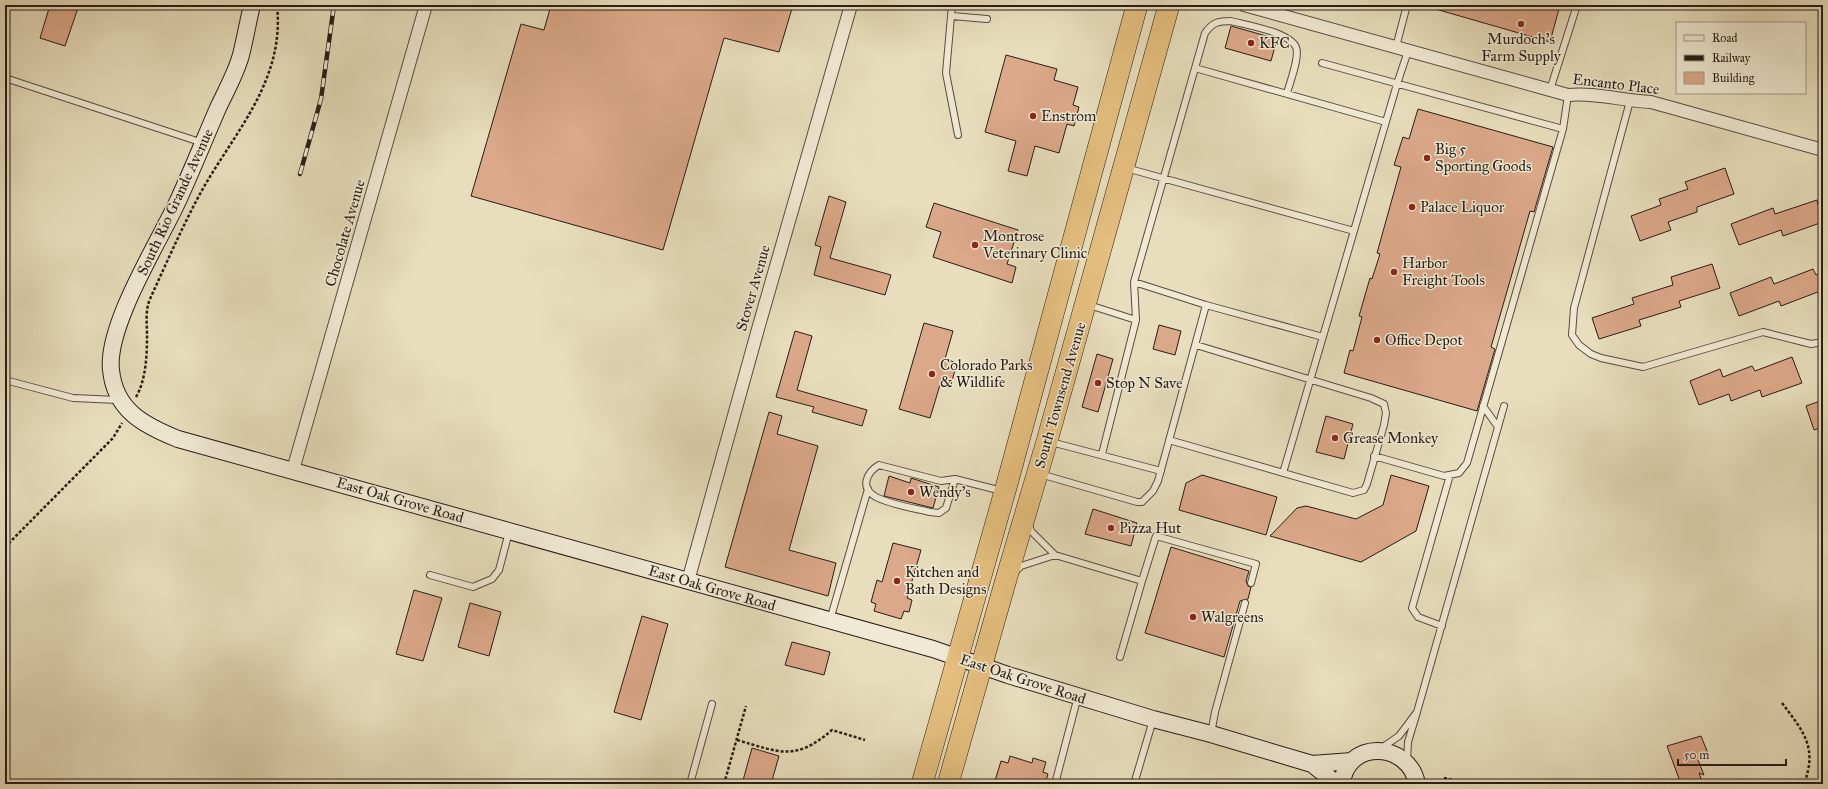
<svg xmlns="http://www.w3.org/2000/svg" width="1828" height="789" font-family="'IM FELL Great Primer',serif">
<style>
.building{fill:#dba889;stroke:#271c16}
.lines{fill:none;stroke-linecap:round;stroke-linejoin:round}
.lane-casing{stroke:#574c40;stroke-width:8}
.street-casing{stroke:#574c40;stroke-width:14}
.secondary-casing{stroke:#271c16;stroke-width:18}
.highway-casing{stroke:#271c16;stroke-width:22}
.path{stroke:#271c16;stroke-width:2.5;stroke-dasharray:3 2;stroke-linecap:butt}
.lane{stroke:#f0ead4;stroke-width:6}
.street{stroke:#f0ead4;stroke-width:12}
.secondary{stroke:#f0ead4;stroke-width:16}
.highway{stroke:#e4bf7e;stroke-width:21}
.rail-casing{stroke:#271c16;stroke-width:4.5}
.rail{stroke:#f0ead4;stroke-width:3;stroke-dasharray:9;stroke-linecap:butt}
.poi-dot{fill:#8f2418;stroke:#f0ead4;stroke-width:1.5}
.labels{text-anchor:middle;stroke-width:3;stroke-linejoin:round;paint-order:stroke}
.poi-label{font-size:15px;fill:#271c16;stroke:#f0ead4;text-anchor:start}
.street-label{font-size:15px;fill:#271c16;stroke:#f0ead4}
</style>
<rect width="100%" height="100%" fill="#e8debd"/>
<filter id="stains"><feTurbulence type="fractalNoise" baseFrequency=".005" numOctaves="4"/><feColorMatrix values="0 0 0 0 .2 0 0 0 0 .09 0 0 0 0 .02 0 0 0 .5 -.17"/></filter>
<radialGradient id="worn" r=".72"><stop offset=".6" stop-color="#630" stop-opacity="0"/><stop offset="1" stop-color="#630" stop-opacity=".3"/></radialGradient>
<path class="building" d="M50,5H79L65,46L40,38Z
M551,5H793L779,52L724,38L663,250L471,196L521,24L544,30Z
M1433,5H1560L1550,42L1432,8Z
M1231,26L1277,39L1271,61L1225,48Z
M1006,55L1057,69L1054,80L1078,87L1073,105L1079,107L1074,126L1067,124L1059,153L1035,146L1027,176L1008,171L1016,141L985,132Z
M1418,109L1553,147L1534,212L1530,211L1491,347L1495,349L1477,411L1344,373L1350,350L1353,351L1362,317L1359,316L1370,278L1372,279L1380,254L1377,253L1401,167L1394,165L1403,137L1409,139Z
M1725,168L1734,194L1697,207V212L1668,222L1671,230L1640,241L1631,216L1661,205L1659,199L1688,189L1685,182Z
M829,196L846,202L830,258L891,275L885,295L814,275L821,247L815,245Z
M1817,200L1818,205L1823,204V222L1783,236L1781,230L1739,245L1731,224L1773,208L1775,214Z
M934,203L1018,230L1007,264L1016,267L1012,283L933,257L941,232L926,227Z
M1712,264L1720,288L1679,301L1681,307L1639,320L1641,326L1599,339L1592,318L1634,304L1632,298L1673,285L1671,277Z
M1813,269L1816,275L1823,272V290L1781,306L1779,301L1739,316L1730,293L1771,277L1774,284Z
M924,323L953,331L945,359L957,363L950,388L940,385L930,418L899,409Z
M1159,325L1181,331L1175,355L1153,349Z
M795,331L812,336L797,390L867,410L862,426L812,412L814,407L776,397Z
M1097,354L1113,359L1098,412L1082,407Z
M1792,357L1802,383L1762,397L1760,390L1731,401L1729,394L1699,405L1690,381L1720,369L1723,377L1752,366L1755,371Z
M1823,400V427L1814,430L1806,406Z
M769,412L782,416L777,434L818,446L789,550L836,563L828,596L725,567Z
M1326,416L1353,424L1344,459L1316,452Z
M1202,475L1277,497L1266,535L1179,510L1186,483Z
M1391,475L1429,486L1416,531L1361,562L1270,536L1297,508L1306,506L1356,519L1383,505Z
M889,476L910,483L911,478L939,487L933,508L884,496Z
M1093,509L1137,523L1131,546L1085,534Z
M893,543L921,550L907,598L912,600L909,612L904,611L901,619L874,611L876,604L871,602L877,580L882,582Z
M1171,547L1249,571L1246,581L1248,586L1251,587L1248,599L1240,601L1224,657L1145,633Z
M414,590L442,598L423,661L396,654Z
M470,603L501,612L489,656L458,647Z
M642,616L668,624L641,720L614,712Z
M792,642L830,652L824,675L785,665Z
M1701,736L1709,756L1698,760L1704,775L1699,773L1703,784H1681L1667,746Z
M752,748L779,756L771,784H742Z
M1010,756L1032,763L1033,758L1046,762L1043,772L1048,774L1045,784H994L1001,761L1008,763Z"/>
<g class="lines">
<defs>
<path id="lane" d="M952,5L946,73L958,135
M952,16L987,19
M1396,47L1407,5
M1322,63L1563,129
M1195,68L1386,122
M5,78L203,143
M1550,90L1577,5
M1630,101L1574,308L1572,335L1579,345L1591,354L1601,358L1643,367L1763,332L1811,344L1823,342
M1126,168L1354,231
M1134,282L1206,305L1323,337
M1089,305L1136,320
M5,380L73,398L118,400
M1483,406L1498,427
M1169,440L1353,493L1364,490L1367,484L1384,425L1386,413L1384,404L1371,398L1196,345
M1051,442L1161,471
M1102,454L1136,320L1134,282L1205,33C1213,22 1218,21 1231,21C1246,25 1289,32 1296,47C1300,57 1290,82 1287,93
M1374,456L1444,476L1459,473L1467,463L1563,129L1568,95
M879,465L941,481L955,479L946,508L939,513L930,512C913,508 892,505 876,497C859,488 867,472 879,465Z
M1283,473L1397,84L1408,51
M1040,474L1137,502H1142L1153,491L1158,481L1206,305
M955,479L1002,491
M1029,525L1031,531L1055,555L1142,581L1120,657
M1016,571L1021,566L1055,555
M430,575L473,587L492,579L499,570L509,532
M1142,581L1156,536L1256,564L1251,583
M830,620L868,489
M1442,626L1418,617L1412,608L1450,475
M1417,712L1504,406
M1211,734L1215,712L1245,603
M1380,749L1399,736L1417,712L1408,742L1407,761
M690,784L712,704
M1055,784L1078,696
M1134,784L1153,720"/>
<path id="street" d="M1244,5L1568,95C1595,92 1623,101 1651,102L1823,150
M293,470L426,5
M688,581L758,329L851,5"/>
<path id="secondary" d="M252,5C248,22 245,39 241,55C236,73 226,91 218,108C204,140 191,173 176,205C157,245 106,327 111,370C115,410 143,425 178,439L933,649L1008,675L1153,719L1211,734L1312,764L1352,761
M1312,764L1337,784
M1342,784C1346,739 1409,741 1417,784"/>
<path id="highway" d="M922,784L1007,484L1137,5
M948,784L1005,583L1047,441L1169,5"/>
</defs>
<use href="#lane" class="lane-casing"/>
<use href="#street" class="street-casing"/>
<use href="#secondary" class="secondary-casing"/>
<use href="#highway" class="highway-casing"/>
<path class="path" d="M136,397C146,380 147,355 147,335C147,323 145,311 150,299C166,264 182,227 201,192C235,131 285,81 277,5
M5,547L113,438L122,423
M1782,703C1803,731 1818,747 1804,784
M737,740C779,752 795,762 832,730L865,740
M1444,778L1470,784
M724,784L746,706"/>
<use href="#lane" class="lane"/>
<use href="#street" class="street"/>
<use href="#secondary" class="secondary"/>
<use href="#highway" class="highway"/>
<defs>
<path id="rail" d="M300,174L321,99L334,5"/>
</defs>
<use href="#rail" class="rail-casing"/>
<use href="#rail" class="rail"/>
</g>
<g class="poi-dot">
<circle cx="1521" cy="24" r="4"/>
<circle cx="1251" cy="43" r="4"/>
<circle cx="1033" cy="116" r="4"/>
<circle cx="1427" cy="158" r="4"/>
<circle cx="1412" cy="207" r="4"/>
<circle cx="975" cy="245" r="4"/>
<circle cx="1394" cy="272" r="4"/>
<circle cx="1377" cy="340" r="4"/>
<circle cx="932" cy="374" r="4"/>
<circle cx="1098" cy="383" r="4"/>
<circle cx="1335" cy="438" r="4"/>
<circle cx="911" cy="492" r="4"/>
<circle cx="1111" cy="528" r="4"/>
<circle cx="897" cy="581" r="4"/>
<circle cx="1193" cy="617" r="4"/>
</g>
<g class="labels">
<g class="poi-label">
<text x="1521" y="44" text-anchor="middle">Murdoch's<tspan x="1521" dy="17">Farm Supply</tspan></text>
<text x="1259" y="48">KFC</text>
<text x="1041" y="121">Enstrom</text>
<text x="1435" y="154">Big 5<tspan x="1435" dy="17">Sporting Goods</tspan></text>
<text x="1420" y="212">Palace Liquor</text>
<text x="983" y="241">Montrose<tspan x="983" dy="17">Veterinary Clinic</tspan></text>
<text x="1402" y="268">Harbor<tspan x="1402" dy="17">Freight Tools</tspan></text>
<text x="1385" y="345">Office Depot</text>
<text x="940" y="370">Colorado Parks<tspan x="940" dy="17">&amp; Wildlife</tspan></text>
<text x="1106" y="388">Stop N Save</text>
<text x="1343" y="443">Grease Monkey</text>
<text x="919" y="497">Wendy's</text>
<text x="1119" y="533">Pizza Hut</text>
<text x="905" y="577">Kitchen and<tspan x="905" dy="17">Bath Designs</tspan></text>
<text x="1201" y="622">Walgreens</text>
</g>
<g class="street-label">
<text transform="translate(1616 84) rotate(7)" y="5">Encanto Place</text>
<text transform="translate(175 202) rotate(-65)" y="5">South Rio Grande Avenue</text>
<text transform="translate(345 233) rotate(-74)" y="5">Chocolate Avenue</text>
<text transform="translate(753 288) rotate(-74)" y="5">Stover Avenue</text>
<text transform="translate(1060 395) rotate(-74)" y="5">South Townsend Avenue</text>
<text transform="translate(400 500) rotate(16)" y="5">East Oak Grove Road</text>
<text transform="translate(712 588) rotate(16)" y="5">East Oak Grove Road</text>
<text transform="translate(1023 679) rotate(18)" y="5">East Oak Grove Road</text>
</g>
</g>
<rect width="1828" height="789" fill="none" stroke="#e8debd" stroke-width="20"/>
<rect x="6" y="6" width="1816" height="777" fill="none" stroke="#271c16" stroke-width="2"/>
<rect x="10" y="10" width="1808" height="769" fill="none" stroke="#271c16"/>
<rect x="1676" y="22" width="130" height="72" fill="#f0ead4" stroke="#a09888"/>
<rect x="1684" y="35" width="20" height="6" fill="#f0ead4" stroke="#a09888"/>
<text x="1712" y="42" font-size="12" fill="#271c16">Road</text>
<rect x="1684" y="55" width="20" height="6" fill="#271c16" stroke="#a09888"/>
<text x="1712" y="62" font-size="12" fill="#271c16">Railway</text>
<rect x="1684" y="72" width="20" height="12" fill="#dba889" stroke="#a09888"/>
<text x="1712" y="82" font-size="12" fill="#271c16">Building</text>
<path d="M1678 759v6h108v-6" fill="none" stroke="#271c16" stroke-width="2"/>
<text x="1684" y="759" font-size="12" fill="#271c16" stroke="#f0ead4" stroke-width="3" paint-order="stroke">50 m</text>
<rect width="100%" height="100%" filter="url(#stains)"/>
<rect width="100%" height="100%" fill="url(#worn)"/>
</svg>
